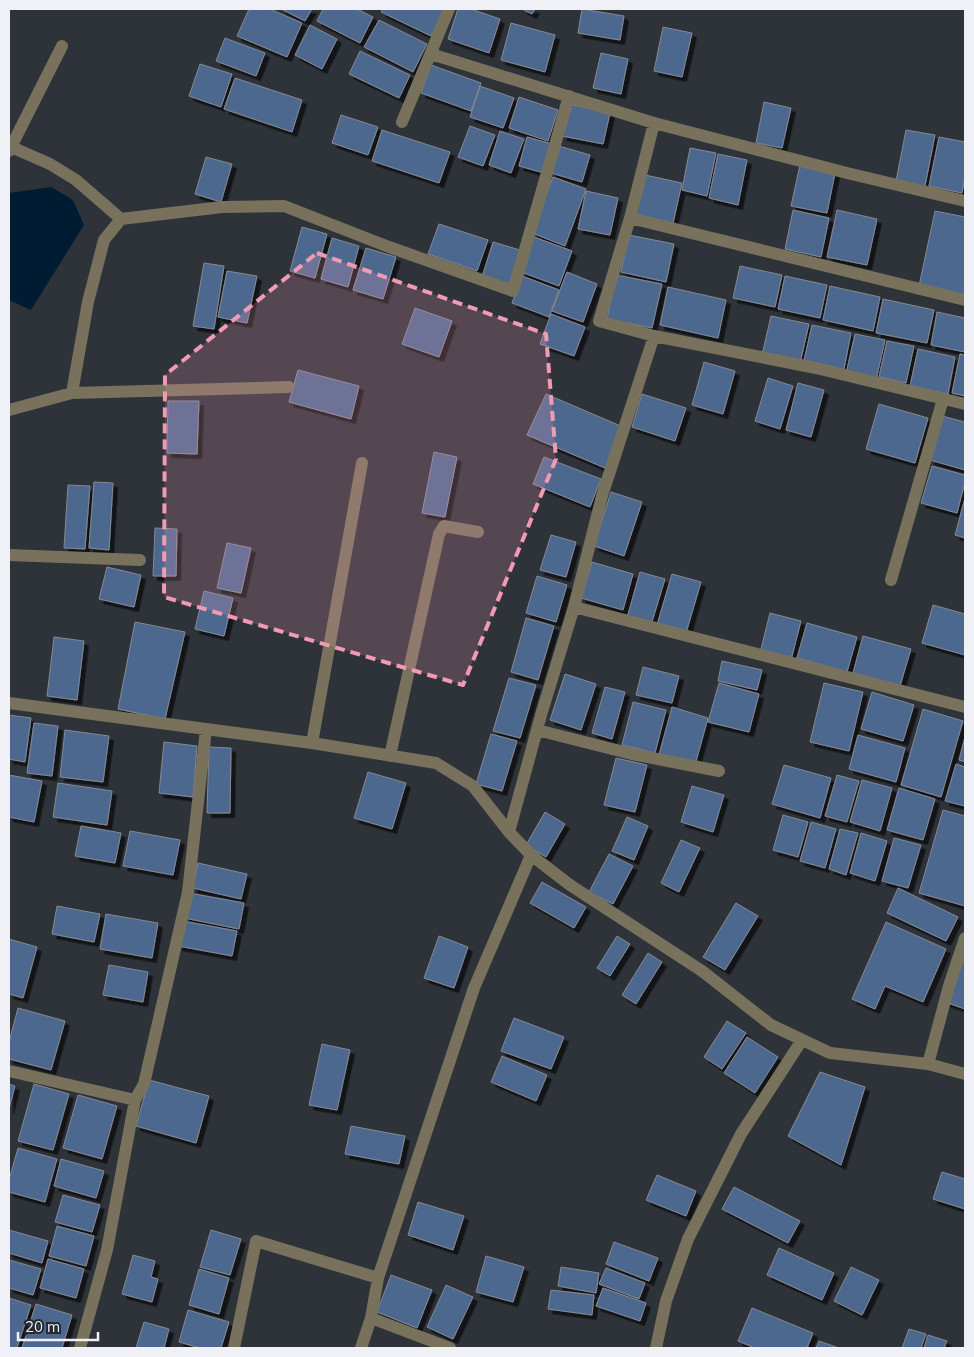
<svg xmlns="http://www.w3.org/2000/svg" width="974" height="1357" font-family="Mulish,sans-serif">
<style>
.water{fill:#001c33}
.building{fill:#4e678f;stroke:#858a92;filter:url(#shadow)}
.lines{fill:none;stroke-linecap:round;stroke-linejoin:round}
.minor{stroke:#78715c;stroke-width:12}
.marked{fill:#f19ab3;fill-opacity:0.2;stroke:#f19ab3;stroke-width:4;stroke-dasharray:10 6;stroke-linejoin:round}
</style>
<defs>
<filter id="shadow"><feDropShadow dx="4.5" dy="4.5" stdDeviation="0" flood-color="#0009"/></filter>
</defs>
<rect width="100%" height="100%" fill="#2e3239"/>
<path class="water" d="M51,187L73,200L84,225L31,310L9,300V193Z"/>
<path class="building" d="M249,9H270L302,23L287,57L237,36Z
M281,9H312L305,21Z
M323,9H357L373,17L360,43L317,21Z
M383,9H445L431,36L381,12Z
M458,9H471L500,19L489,53L448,39Z
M522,9H535L532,14Z
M582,9L624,16L620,40L578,33Z
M379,20L427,44L413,72L364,47Z
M511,23L555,35L545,72L501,60Z
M310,25L337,39L322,69L295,55Z
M663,27L692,33L682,77L654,71Z
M225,38L265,53L256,76L216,61Z
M360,51L410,75L399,98L349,74Z
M601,53L628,59L621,94L593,88Z
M200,64L232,74L221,107L189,96Z
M431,65L481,83L471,111L421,93Z
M235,78L302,100L292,132L224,109Z
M480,86L514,98L503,128L470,117Z
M519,97L558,110L548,141L509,128Z
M764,102L791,108L782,148L756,143Z
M569,104L610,113L603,144L562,136Z
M341,115L378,127L368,155L332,143Z
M470,126L495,135L483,166L458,157Z
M382,130L450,152L439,183L372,161Z
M906,130L935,135L925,186L896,181Z
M500,131L524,139L511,173L489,165Z
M527,137L552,144L544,173L519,166Z
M939,137L965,142V177L962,193L929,186Z
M559,146L590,155L582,182L551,173Z
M690,148L716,153L707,196L682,190Z
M718,154L747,160L738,205L709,198Z
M206,157L232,164L221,202L195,194Z
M800,165L835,173L827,213L791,206Z
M645,175L682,183L673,223L636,215Z
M553,177L586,189L565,246L532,233Z
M586,191L618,198L610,235L578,229Z
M793,210L829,218L821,257L785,249Z
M837,210L877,219L867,265L827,257Z
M935,211L965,217V296L919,286Z
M439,224L488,240L477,271L428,254Z
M302,227L327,234L315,278L290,271Z
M629,235L674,244L666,282L621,272Z
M534,237L572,251L559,286L521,272Z
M332,238L359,246L348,287L321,279Z
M493,242L520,250L509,285L482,277Z
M366,248L396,257L383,299L353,290Z
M204,263L224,266L214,329L193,326Z
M740,266L782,275L775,307L733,298Z
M227,271L257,276L247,323L218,317Z
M567,272L597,284L583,322L552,311Z
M616,275L662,284L652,328L607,319Z
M522,276L559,290L549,317L512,303Z
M785,276L827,285L820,318L778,309Z
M830,286L880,297L873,331L823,320Z
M668,287L726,300L718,338L660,325Z
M883,299L934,310L927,343L876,333Z
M415,308L452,321L439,357L402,344Z
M937,312L965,318V352L931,345Z
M551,314L585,327L574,356L540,344Z
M771,316L809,324L800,363L762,355Z
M812,325L851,333L843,374L803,365Z
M855,334L885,340L876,380L846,374Z
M887,341L914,346L906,383L879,377Z
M918,349L955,357L948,394L910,386Z
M960,354L965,355V396L952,393Z
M704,362L735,371L723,414L692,405Z
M298,370L359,386L351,419L289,402Z
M768,378L793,386L780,429L755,421Z
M798,383L824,390L811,437L786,430Z
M546,394L623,427L605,468L527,435Z
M642,394L686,408L675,441L632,427Z
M168,401H199L197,454L167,453Z
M879,404L928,418L915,463L866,449Z
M942,416L965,422V470L930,460Z
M434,452L457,457L445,517L422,513Z
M544,457L601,479L590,507L533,484Z
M932,466L965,475V482L957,513L921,503Z
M94,482L113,483L109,550L89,548Z
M68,485L90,486L85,549L64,548Z
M611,492L642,502L624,556L594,546Z
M965,498V538L955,535Z
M155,528L177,529L176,576H153Z
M551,535L576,542L566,577L540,570Z
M227,543L251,548L241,593L217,588Z
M592,562L633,574L623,610L581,598Z
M107,567L141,575L134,607L99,599Z
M640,572L665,579L651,625L627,618Z
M672,574L701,582L686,633L657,625Z
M537,576L567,585L556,622L526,613Z
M204,591L233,598L224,636L195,629Z
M933,605L965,614V655L922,643Z
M770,613L801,621L791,660L760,653Z
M526,618L554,626L538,680L511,672Z
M135,622L185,632L165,719L118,709Z
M807,623L857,637L847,672L797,658Z
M863,636L911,649L900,686L853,673Z
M54,637L84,641L77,700L47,696Z
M722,661L762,670L757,690L718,681Z
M643,667L679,676L672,703L636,695Z
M565,674L596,684L581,730L550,720Z
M509,678L536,685L520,738L493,731Z
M719,683L759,694L749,732L708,722Z
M824,683L863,692L849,751L810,742Z
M605,687L625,692L612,739L592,733Z
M872,692L914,705L903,741L861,729Z
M633,702L666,710L655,753L622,745Z
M672,707L708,718L695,765L659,755Z
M923,709L963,721L941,797L901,785Z
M9,715L31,718L25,762L9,759Z
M34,723L58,726L52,776L27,773Z
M65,730L109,736L103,782L60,777Z
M491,734L517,741L502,791L476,784Z
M858,735L905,748L896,782L849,769Z
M965,737V762L959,760Z
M164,742L197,746L193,797L159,793Z
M209,747L231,748L230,813H207Z
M616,758L647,765L635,812L604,805Z
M956,764L965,767V806L945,801Z
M784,765L831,778L820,818L772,804Z
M368,772L406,783L392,829L354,818Z
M9,775L42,781L34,822L9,817Z
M837,775L859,781L847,822L825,816Z
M862,780L892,788L880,831L850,822Z
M58,783L112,791L107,825L53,817Z
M692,786L724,795L713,832L681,822Z
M899,788L935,799L923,840L887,830Z
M943,810L965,816V906L919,893Z
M545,812L565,824L546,857L526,845Z
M783,815L808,822L798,857L773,850Z
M627,817L648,826L634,860L612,851Z
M811,822L836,829L825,868L800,861Z
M81,826L121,833L115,863L75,856Z
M840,829L858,833L846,875L829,869Z
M130,831L180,840L173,875L123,866Z
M861,833L887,841L875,881L850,873Z
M894,838L921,845L908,888L882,881Z
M681,840L700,848L679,892L661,883Z
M609,854L633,866L613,904L589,892Z
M198,863L247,874L241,899L193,888Z
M542,882L586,907L574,928L530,903Z
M898,888L958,917L946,941L887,913Z
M189,893L244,903L239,929L184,918Z
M736,903L758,916L725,970L703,957Z
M57,906L100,914L94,942L52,934Z
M106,914L158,923L152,958L100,949Z
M183,921L237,931L232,956L178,946Z
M886,922L946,949L923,1002L885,986L875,1009L852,999Z
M439,936L468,947L454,988L424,978Z
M617,936L630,944L610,976L597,968Z
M9,939L37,947L23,998L9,994Z
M965,952V1009L945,1002Z
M648,953L662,962L636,1004L622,995Z
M109,965L148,972L143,1002L103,995Z
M18,1008L65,1021L51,1070L9,1059V1042Z
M514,1018L564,1037L551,1069L501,1051Z
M727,1021L746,1033L722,1069L704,1057Z
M747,1037L778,1057L755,1093L724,1073Z
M322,1044L350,1050L337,1110L309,1105Z
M502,1056L547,1075L536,1101L491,1082Z
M820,1072L865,1087L841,1165L788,1136Z
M149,1080L209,1096L196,1143L136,1126Z
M9,1084L15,1086L9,1109Z
M34,1084L69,1094L53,1150L18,1141Z
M78,1095L117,1106L102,1159L63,1148Z
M351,1126L405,1136L399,1164L345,1154Z
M18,1148L57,1159L45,1202L9,1192V1180Z
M61,1159L104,1171L96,1198L54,1186Z
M942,1172L965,1179V1209L933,1199Z
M657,1175L696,1191L686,1216L646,1200Z
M734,1187L800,1221L788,1243L722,1209Z
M63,1195L100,1205L92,1232L55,1222Z
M418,1202L464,1216L453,1250L408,1235Z
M57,1226L94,1236L86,1266L49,1256Z
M9,1230L48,1241L42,1263L9,1253Z
M211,1230L241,1239L230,1275L200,1267Z
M614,1242L658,1258L649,1281L606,1264Z
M779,1248L834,1273L822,1300L767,1275Z
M133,1255L155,1261L151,1277L158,1279L152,1302L122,1294Z
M486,1256L524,1267L513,1302L476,1292Z
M48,1259L84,1269L76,1298L40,1288Z
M9,1260L41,1269L33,1295L9,1288Z
M561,1267L599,1273L596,1293L558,1286Z
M851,1267L879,1280L862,1315L834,1301Z
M606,1268L645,1283L639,1299L599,1284Z
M199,1269L229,1278L219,1314L189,1305Z
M391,1275L432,1290L417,1328L377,1312Z
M446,1285L473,1297L453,1339L427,1327Z
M603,1288L646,1303L640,1321L596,1306Z
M551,1290L594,1295L592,1315L548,1309Z
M9,1298L31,1305L17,1348H9Z
M36,1304L72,1315L62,1348H22Z
M752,1308L813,1333L807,1348H755L738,1341Z
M188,1310L229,1322L221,1348H200L179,1342Z
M144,1322L169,1329L164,1348H136Z
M909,1329L926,1334L921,1348H902Z
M928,1335L947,1341L944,1348H924Z
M819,1341L839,1348H816Z"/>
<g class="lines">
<path class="minor" d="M431,54L654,123
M402,122L449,9
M9,146L50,164L76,180L121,219
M9,151L62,46
M630,218L965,300
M654,336L599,321L630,218L654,123L847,173L965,201
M72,393L88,302L104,240L121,219L222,207L284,206L389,247L513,291L569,96
M9,410L72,393L289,387
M9,555L140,560
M891,580L943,399
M574,607L965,707
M9,703L312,743L436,763L473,786L509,832L531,855L570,885L702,971L771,1025L830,1053L928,1064L965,1074
M537,730L632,754L719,771
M312,743L362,463
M390,756L439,534L444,526L478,532
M509,832L541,715L574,607L602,496L654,336L816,368L965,404
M928,1064L949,986L965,938
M9,1071L135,1100
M371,1318L450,1348
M80,1348L107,1250L135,1100L144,1084L188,892L206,729
M234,1348L256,1241L378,1278
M361,1348L371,1318L378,1278L474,988L531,855
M656,1348L666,1301L688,1239L741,1134L802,1040"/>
</g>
<path class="marked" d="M317,253L546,334L556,459L463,685L164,597L165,375Z"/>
<rect width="974" height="1357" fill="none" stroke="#eff1f6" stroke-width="20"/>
<path d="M18 1332v8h80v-8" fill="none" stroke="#eff1f6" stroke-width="2.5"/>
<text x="25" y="1332" font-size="15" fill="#eff1f6" stroke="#24282f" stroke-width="4" paint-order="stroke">20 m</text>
</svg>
